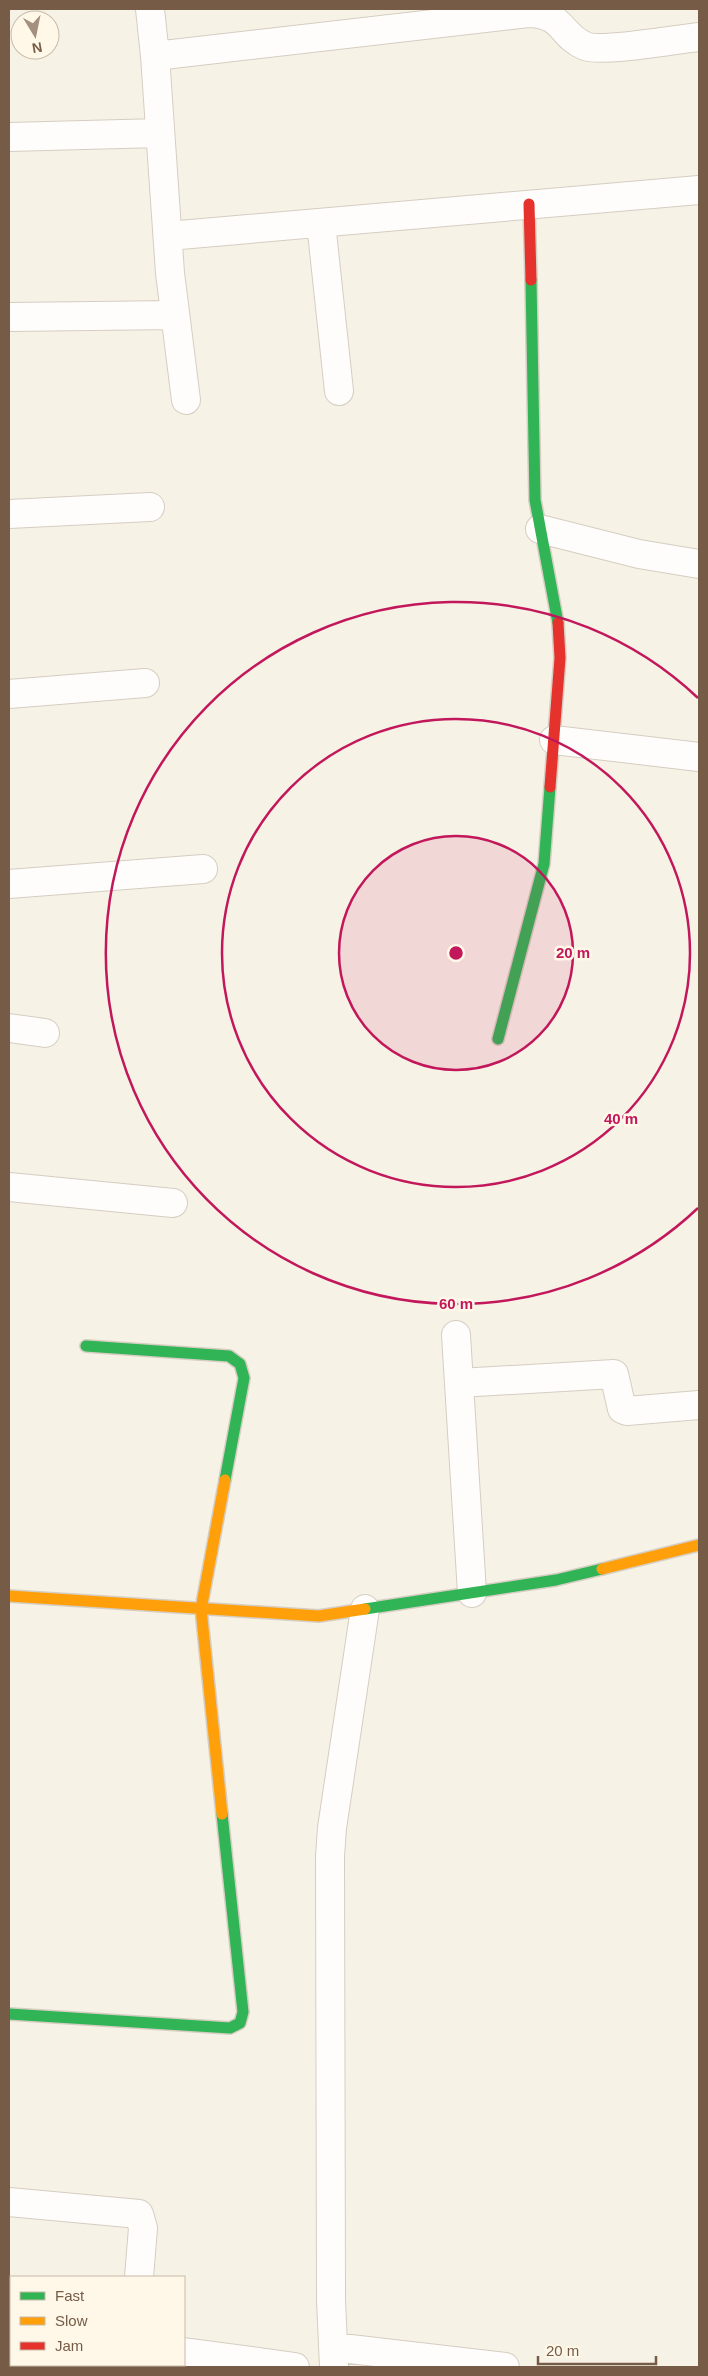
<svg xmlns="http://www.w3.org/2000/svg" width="708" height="2376" font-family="Helvetica,sans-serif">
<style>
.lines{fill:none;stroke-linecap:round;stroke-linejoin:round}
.street-casing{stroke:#d6cdc2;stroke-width:30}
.fast-casing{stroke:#d7cec3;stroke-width:14}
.slow-casing{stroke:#d7cec3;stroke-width:14}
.jam-casing{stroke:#d7cec3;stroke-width:14}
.street{stroke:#fefdfb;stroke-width:28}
.fast{stroke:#30b455;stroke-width:11}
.slow{stroke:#ff9f0a;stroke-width:11}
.jam{stroke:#e5322d;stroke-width:11}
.ring{fill:none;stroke:#c2185b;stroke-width:2.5}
.centre{fill:#c2185b;stroke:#fff8e8;stroke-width:2.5}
.ring-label{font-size:15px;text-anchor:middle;font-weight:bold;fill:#c2185b;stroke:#fff8e8;stroke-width:5;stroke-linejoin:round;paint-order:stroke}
</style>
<rect width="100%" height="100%" fill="#f7f2e6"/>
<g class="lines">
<defs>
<path id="street" d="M150,9L155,56L170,273L186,400
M155,56L528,13C565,14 559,35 585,46C602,53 677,39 699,37
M9,137L160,133
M321,223L339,391
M168,236L699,190
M9,317L175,315
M9,514L150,507
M540,529L639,554L699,564
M9,694L145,683
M554,740L699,757
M9,884L203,869
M9,1028L45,1033
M9,1187L173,1203
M456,1335L472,1593
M459,1383L614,1374L622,1409L627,1411L699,1405
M9,2202L139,2214L143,2228L139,2277
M333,2347L505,2367
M184,2352L295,2367
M334,2367L331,2300L330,1856L332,1828L365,1609"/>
<path id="fast" d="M531,280L535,500L558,623
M498,1039L544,864L550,787
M86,1346L229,1356L240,1364L244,1378L225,1480
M365,1609L556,1580L602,1569
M9,2014L230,2028L240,2023L243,2012L222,1814"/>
<path id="slow" d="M602,1569L699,1545
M9,1596L319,1616L365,1609
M222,1814L201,1609L225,1480"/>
<path id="jam" d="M529,204L531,280
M550,787L560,658L558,623"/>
</defs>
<use href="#street" class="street-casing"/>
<use href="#fast" class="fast-casing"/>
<use href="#slow" class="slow-casing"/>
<use href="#jam" class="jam-casing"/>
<use href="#street" class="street"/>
<use href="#fast" class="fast"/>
<use href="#slow" class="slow"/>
<use href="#jam" class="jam"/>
</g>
<circle cx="456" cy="953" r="117" fill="#c2185b" fill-opacity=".12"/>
<g class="ring">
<circle cx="456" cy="953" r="117"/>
<circle cx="456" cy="953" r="234"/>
<path d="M698 1208A351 351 0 1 1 698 698"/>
</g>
<circle cx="456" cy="953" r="8" class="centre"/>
<g class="ring-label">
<text x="573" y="958">20 m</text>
<text x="621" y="1124">40 m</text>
<text x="456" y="1309">60 m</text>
</g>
<rect width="708" height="2376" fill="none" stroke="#765c46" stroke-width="20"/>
<rect x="10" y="2276" width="175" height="90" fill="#fff8e8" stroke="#c8baa7"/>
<rect x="20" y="2292" width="25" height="8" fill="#30b455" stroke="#c8baa7"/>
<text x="55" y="2301" font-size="15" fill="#765c46">Fast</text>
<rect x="20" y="2317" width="25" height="8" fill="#ff9f0a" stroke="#c8baa7"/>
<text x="55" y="2326" font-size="15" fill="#765c46">Slow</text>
<rect x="20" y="2342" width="25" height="8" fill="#e5322d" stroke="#c8baa7"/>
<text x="55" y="2351" font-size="15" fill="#765c46">Jam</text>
<g transform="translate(35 35) rotate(170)"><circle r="24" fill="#fff8e8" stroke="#c8baa7"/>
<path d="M0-4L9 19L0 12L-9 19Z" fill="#a3907e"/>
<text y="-8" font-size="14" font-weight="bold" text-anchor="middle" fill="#765c46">N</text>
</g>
<path d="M538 2356v8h118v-8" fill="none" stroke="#765c46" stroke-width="2.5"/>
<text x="546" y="2356" font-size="15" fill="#765c46" stroke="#fff8e8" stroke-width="4" paint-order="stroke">20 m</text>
</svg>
